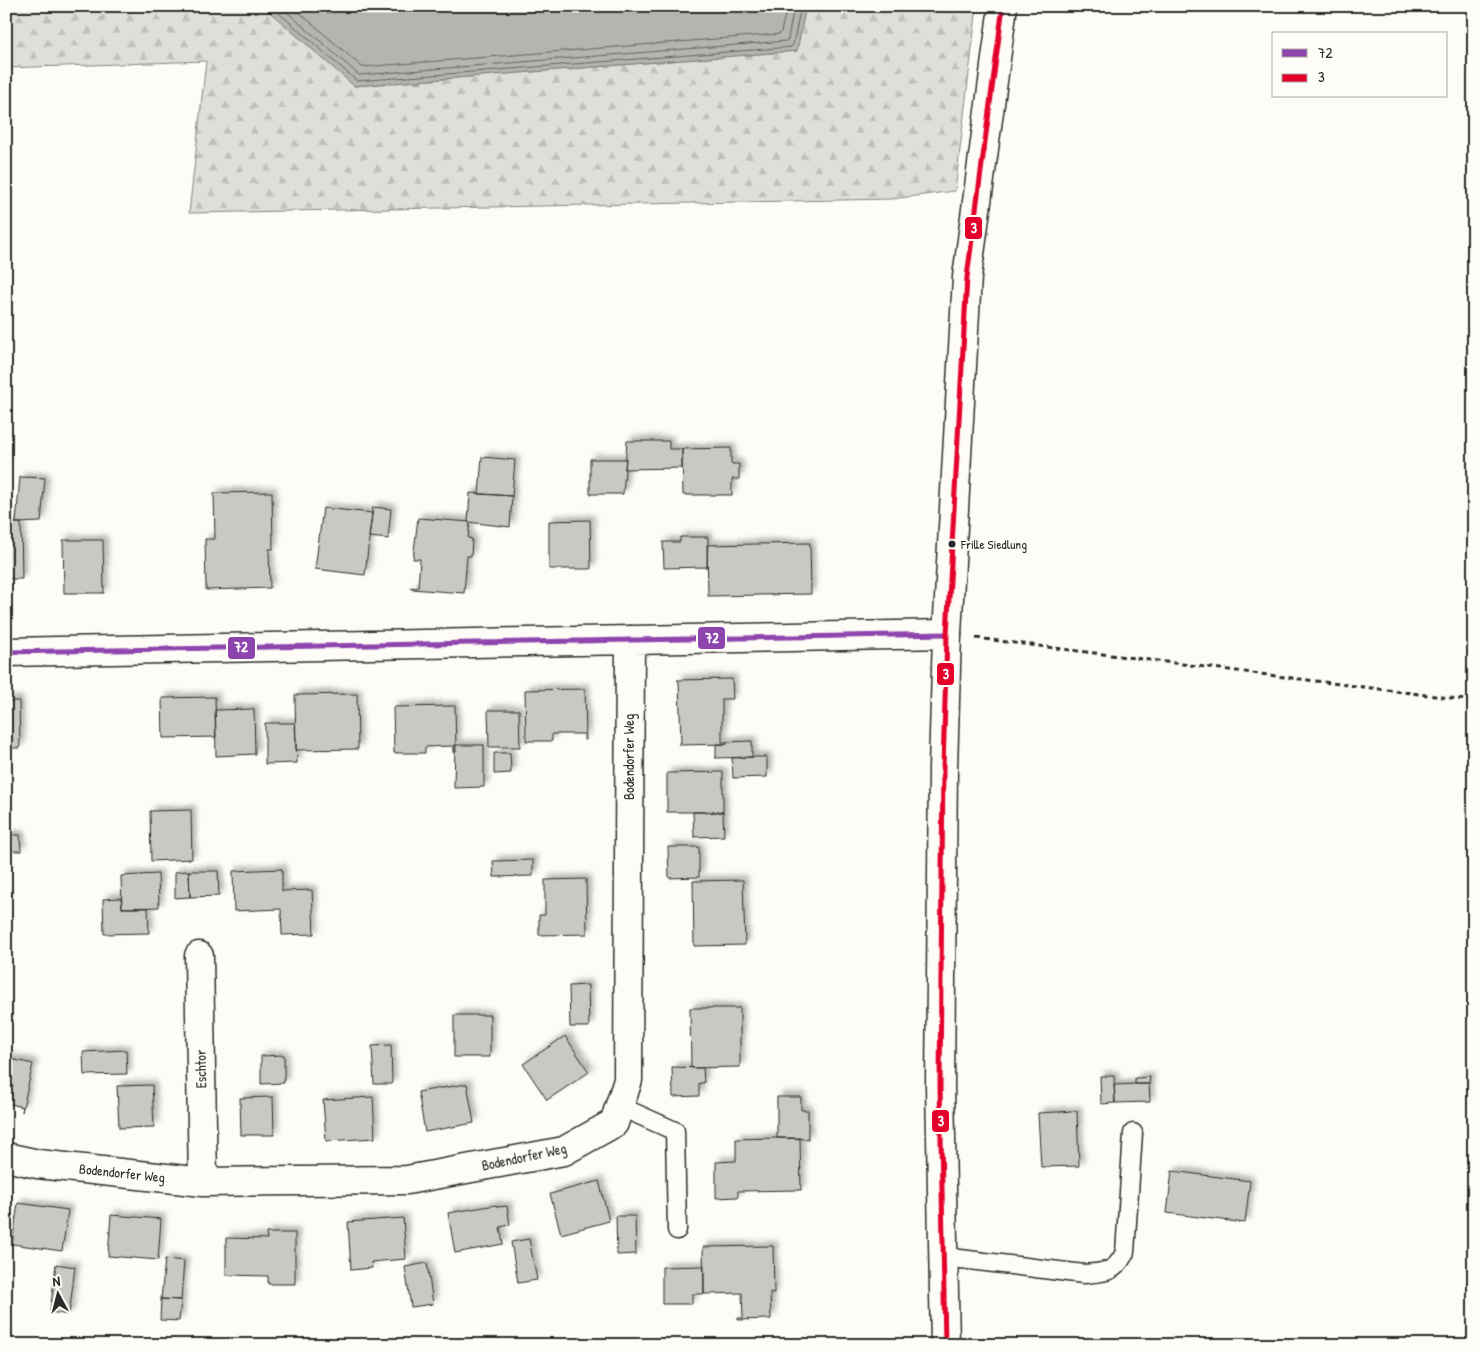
<svg xmlns="http://www.w3.org/2000/svg" width="1480" height="1351" font-family="'Patrick Hand',sans-serif">
<style>
.forest{fill:url(#forest-firs);stroke:#858482}
.water{fill:#b5b4b1;stroke:#7e7d7b}
.lines{fill:none;stroke-linecap:round;stroke-linejoin:round}
.shore{stroke:#626261;stroke-width:1}
.building{fill:#c9c8c4;stroke:#2b2b2b;filter:url(#shadow)}
.service-casing{stroke:#2b2b2b;stroke-width:21}
.minor-casing{stroke:#2b2b2b;stroke-width:31}
.tertiary-casing{stroke:#2b2b2b;stroke-width:31}
.path{stroke:#2b2b2b;stroke-width:3;stroke-dasharray:5 4;stroke-linecap:butt}
.service{stroke:#fdfcf7;stroke-width:18}
.minor{stroke:#fdfcf7;stroke-width:28}
.tertiary{stroke:#fdfcf7;stroke-width:28}
.bus-1-casing{stroke:#fdfcf7;stroke-width:9}
.bus-2-casing{stroke:#fdfcf7;stroke-width:9}
.bus-1{stroke:#8e44ad;stroke-width:5}
.bus-2{stroke:#e4002b;stroke-width:5}
.bus-dot{fill:#2b2b2b;stroke:#fdfcf7;stroke-width:2}
.labels{text-anchor:middle;stroke-width:4;stroke-linejoin:round;paint-order:stroke}
.bus-label{font-size:13px;fill:#2b2b2b;stroke:#fdfcf7;text-anchor:start}
.street-label{font-size:14px;fill:#2b2b2b;stroke:#fdfcf7}
.line-badge{stroke:#fdfcf7;stroke-width:2}
.badge-label{font-size:14px;text-anchor:middle;font-weight:bold;fill:#fff}
</style>
<defs>
<pattern id="forest-firs" width="22" height="20" patternUnits="userSpaceOnUse" patternTransform="scale(1.25)"><rect width="22" height="20" fill="#dfdeda"/><path d="M5 1l3.5 6h-7zM16 11l3.5 6h-7z" fill="#c0bfbb"/></pattern>
<filter id="shadow"><feDropShadow dx="4.5" dy="-4.5" stdDeviation="2.5" flood-color="#0004"/></filter>
</defs>
<rect width="100%" height="100%" fill="#fdfcf7"/>
<filter id="ink" filterUnits="userSpaceOnUse"><feTurbulence type="fractalNoise" baseFrequency=".02" numOctaves="2"/><feDisplacementMap in="SourceGraphic" scale="10" xChannelSelector="R" yChannelSelector="G"/><feConvolveMatrix kernelMatrix="1 2 1 2 8 2 1 2 1" color-interpolation-filters="sRGB"/></filter>
<g filter="url(#ink)">
<path class="forest" d="M6,6H263L355,86L796,51L806,6H977L955,191L891,199L189,213L206,61L6,68Z"/>
<path class="water" d="M263,6H806L797,51L354,86Z"/>
<g class="lines">
<path class="shore" d="M271,6L357,81L791,47L793,45L801,6
M280,6L359,75L786,41L788,39L794,6
M292,6L362,67L779,34L781,32L787,6"/>
</g>
<path class="building" d="M627,441H669V449H682V468L625,469Z
M731,448V464H739V479H732V495H683L682,449Z
M482,457L515,460L512,496L479,494Z
M590,459H626L623,494H590Z
M20,477L45,478L41,522L16,523Z
M272,492L273,549H269L270,588L206,590L205,539H215L214,493Z
M470,493L512,496L510,527L468,522Z
M373,507L391,509L388,539L369,537Z
M323,508L372,513L365,575L315,569Z
M418,518L470,522L468,538L472,539L471,556H467L464,593L411,589V587L418,588L420,559H413Z
M590,520L591,569H549V521Z
M6,523H21L22,579H6Z
M680,537H708L707,567L664,568L663,542H680Z
M63,540H103L104,593H64Z
M810,543L811,594L708,596L707,545Z
M732,679L733,699H722V742H727V744L679,745V743H681L679,682L677,680Z
M585,689L586,740H584V734H552V741H526L525,690Z
M357,694L358,749L296,750L295,695Z
M215,697L216,737L163,738L162,698Z
M6,701H19L20,748H6Z
M455,706L456,752H453V746L425,747V753H394L393,707Z
M254,709L255,754L216,756L215,710Z
M488,710H519L520,747H489Z
M265,723H295L297,763L265,764Z
M752,741V757L715,758L716,757V744H727V742Z
M455,745H484V787L454,788Z
M494,753H510L511,773L494,774Z
M752,757H767V777L733,778L732,758Z
M723,772V812H667V773Z
M191,810L192,859L151,861L150,811Z
M693,812H723L724,836L694,837Z
M6,835H20L21,851H6Z
M668,847H699V877L669,878Z
M533,860V876L494,877L493,861Z
M282,869V891L312,890L314,934L282,935L281,909L234,911L233,871Z
M189,871L190,897L175,898V872Z
M189,871H218L219,896L190,897Z
M158,874L159,907L122,908L121,876Z
M586,879L587,934L539,935V915H545V880Z
M743,880L745,945L694,946L693,881Z
M121,898L122,908H148L149,933L104,934L103,899Z
M588,985L589,1027H570L569,986Z
M690,1008H740V1067L691,1068Z
M454,1015H490V1057H454Z
M565,1036L589,1072L547,1100L523,1064Z
M391,1045L392,1084H374L372,1046Z
M126,1050L127,1074L84,1075L83,1052Z
M284,1055V1083L261,1084V1056Z
M6,1058L33,1064L22,1112L23,1107L6,1103Z
M672,1067L703,1068L704,1083H699V1096L673,1097Z
M1100,1076H1114L1115,1103L1101,1104Z
M1150,1077L1149,1084H1135V1078Z
M467,1084L474,1123L425,1132L418,1092Z
M1135,1084H1149L1150,1102L1115,1103L1114,1085Z
M152,1085L154,1127L119,1128L117,1086Z
M273,1097L274,1135H241L240,1098Z
M373,1097L375,1138L326,1141L323,1100Z
M777,1097H801V1110H808V1139L777,1138Z
M1077,1111L1079,1166L1041,1167L1038,1113Z
M777,1138H800L801,1190L738,1191V1197L716,1198V1162L736,1161V1139Z
M1172,1171L1250,1181L1245,1223L1167,1213Z
M599,1181L609,1221L561,1234L550,1194Z
M18,1203L68,1210L62,1251L12,1244Z
M496,1205L497,1207L507,1206L510,1225L500,1227L503,1244L455,1253L448,1213Z
M111,1215L161,1219L158,1260L108,1256Z
M616,1216H635L636,1254L617,1255Z
M403,1218L406,1259L371,1262L372,1268L351,1270L348,1222Z
M266,1233H295V1284H268V1276L226,1275V1238L267,1239Z
M529,1239L537,1280L518,1283L511,1242Z
M773,1246L774,1293L770,1292L771,1319L738,1320V1318H743L742,1293L704,1294L703,1247Z
M165,1259L184,1261L181,1300L161,1299Z
M427,1263L433,1304L411,1307L405,1267Z
M56,1264L75,1267L69,1315L50,1312Z
M704,1266V1294H692V1304H662V1267Z
M161,1299L181,1300L179,1321L160,1320Z"/>
<g class="lines">
<defs>
<path id="service" d="M619,1106L675,1131L677,1230
M944,1257L1084,1274C1106,1272 1115,1273 1125,1252L1133,1133"/>
<path id="minor" d="M6,652L947,634
M199,956L203,1182
M6,1157L38,1164L203,1182L407,1180L564,1151L614,1123L628,1080L630,640"/>
<path id="tertiary" d="M945,1345L940,1085L943,768L947,634L967,277L1003,6"/>
</defs>
<use href="#service" class="service-casing"/>
<use href="#minor" class="minor-casing"/>
<use href="#tertiary" class="tertiary-casing"/>
<path class="path" d="M976,638L1474,701"/>
<use href="#service" class="service"/>
<use href="#minor" class="minor"/>
<use href="#tertiary" class="tertiary"/>
<defs>
<path id="bus-1" d="M6,652L947,634"/>
<path id="bus-2" d="M945,1345L940,1085L943,768L947,634L967,277L1003,6"/>
</defs>
<use href="#bus-1" class="bus-1-casing"/>
<use href="#bus-2" class="bus-2-casing"/>
<use href="#bus-1" class="bus-1"/>
<use href="#bus-2" class="bus-2"/>
</g>
</g>
<circle class="bus-dot" cx="952" cy="544" r="4.5"/>
<g class="labels">
<g class="bus-label">
<text x="961" y="549">Frille Siedlung</text>
</g>
<g class="street-label">
<text transform="translate(629 757) rotate(-90)" y="5">Bodendorfer Weg</text>
<text transform="translate(201 1069) rotate(-91)" y="5">Eschtor</text>
<text transform="translate(524 1157) rotate(-12)" y="5">Bodendorfer Weg</text>
<text transform="translate(122 1173) rotate(6)" y="5">Bodendorfer Weg</text>
</g>
</g>
<g class="line-badge">
<rect x="964" y="216" width="19" height="24" rx="5" fill="#e4002b"/>
<rect x="697" y="626" width="29" height="24" rx="5" fill="#8e44ad"/>
<rect x="227" y="636" width="29" height="24" rx="5" fill="#8e44ad"/>
<rect x="936" y="662" width="19" height="24" rx="5" fill="#e4002b"/>
<rect x="931" y="1109" width="19" height="24" rx="5" fill="#e4002b"/>
</g>
<g class="badge-label">
<text x="974" y="233">3</text>
<text x="712" y="643">72</text>
<text x="241" y="652">72</text>
<text x="946" y="679">3</text>
<text x="941" y="1126">3</text>
</g>
<rect width="1480" height="1351" fill="none" stroke="#fdfcf7" stroke-width="25"/>
<rect x="12" y="12" width="1455" height="1326" fill="none" stroke="#2b2b2b" stroke-width="2" filter="url(#ink)"/>
<rect x="1272" y="32" width="175" height="65" fill="#fdfcf7" stroke="#a9a8a5"/>
<rect x="1282" y="49" width="25" height="8" fill="#8e44ad" stroke="#a9a8a5"/>
<text x="1318" y="58" font-size="15" fill="#2b2b2b">72</text>
<rect x="1282" y="74" width="25" height="8" fill="#e4002b" stroke="#a9a8a5"/>
<text x="1318" y="82" font-size="15" fill="#2b2b2b">3</text>
<g transform="translate(58 1294) rotate(353)" stroke="#fdfcf7" stroke-width="4" paint-order="stroke">
<path d="M0-4L9 19L0 12L-9 19Z" fill="#2b2b2b"/>
<text y="-8" font-size="14" font-weight="bold" text-anchor="middle" fill="#2b2b2b">N</text>
</g>
</svg>
